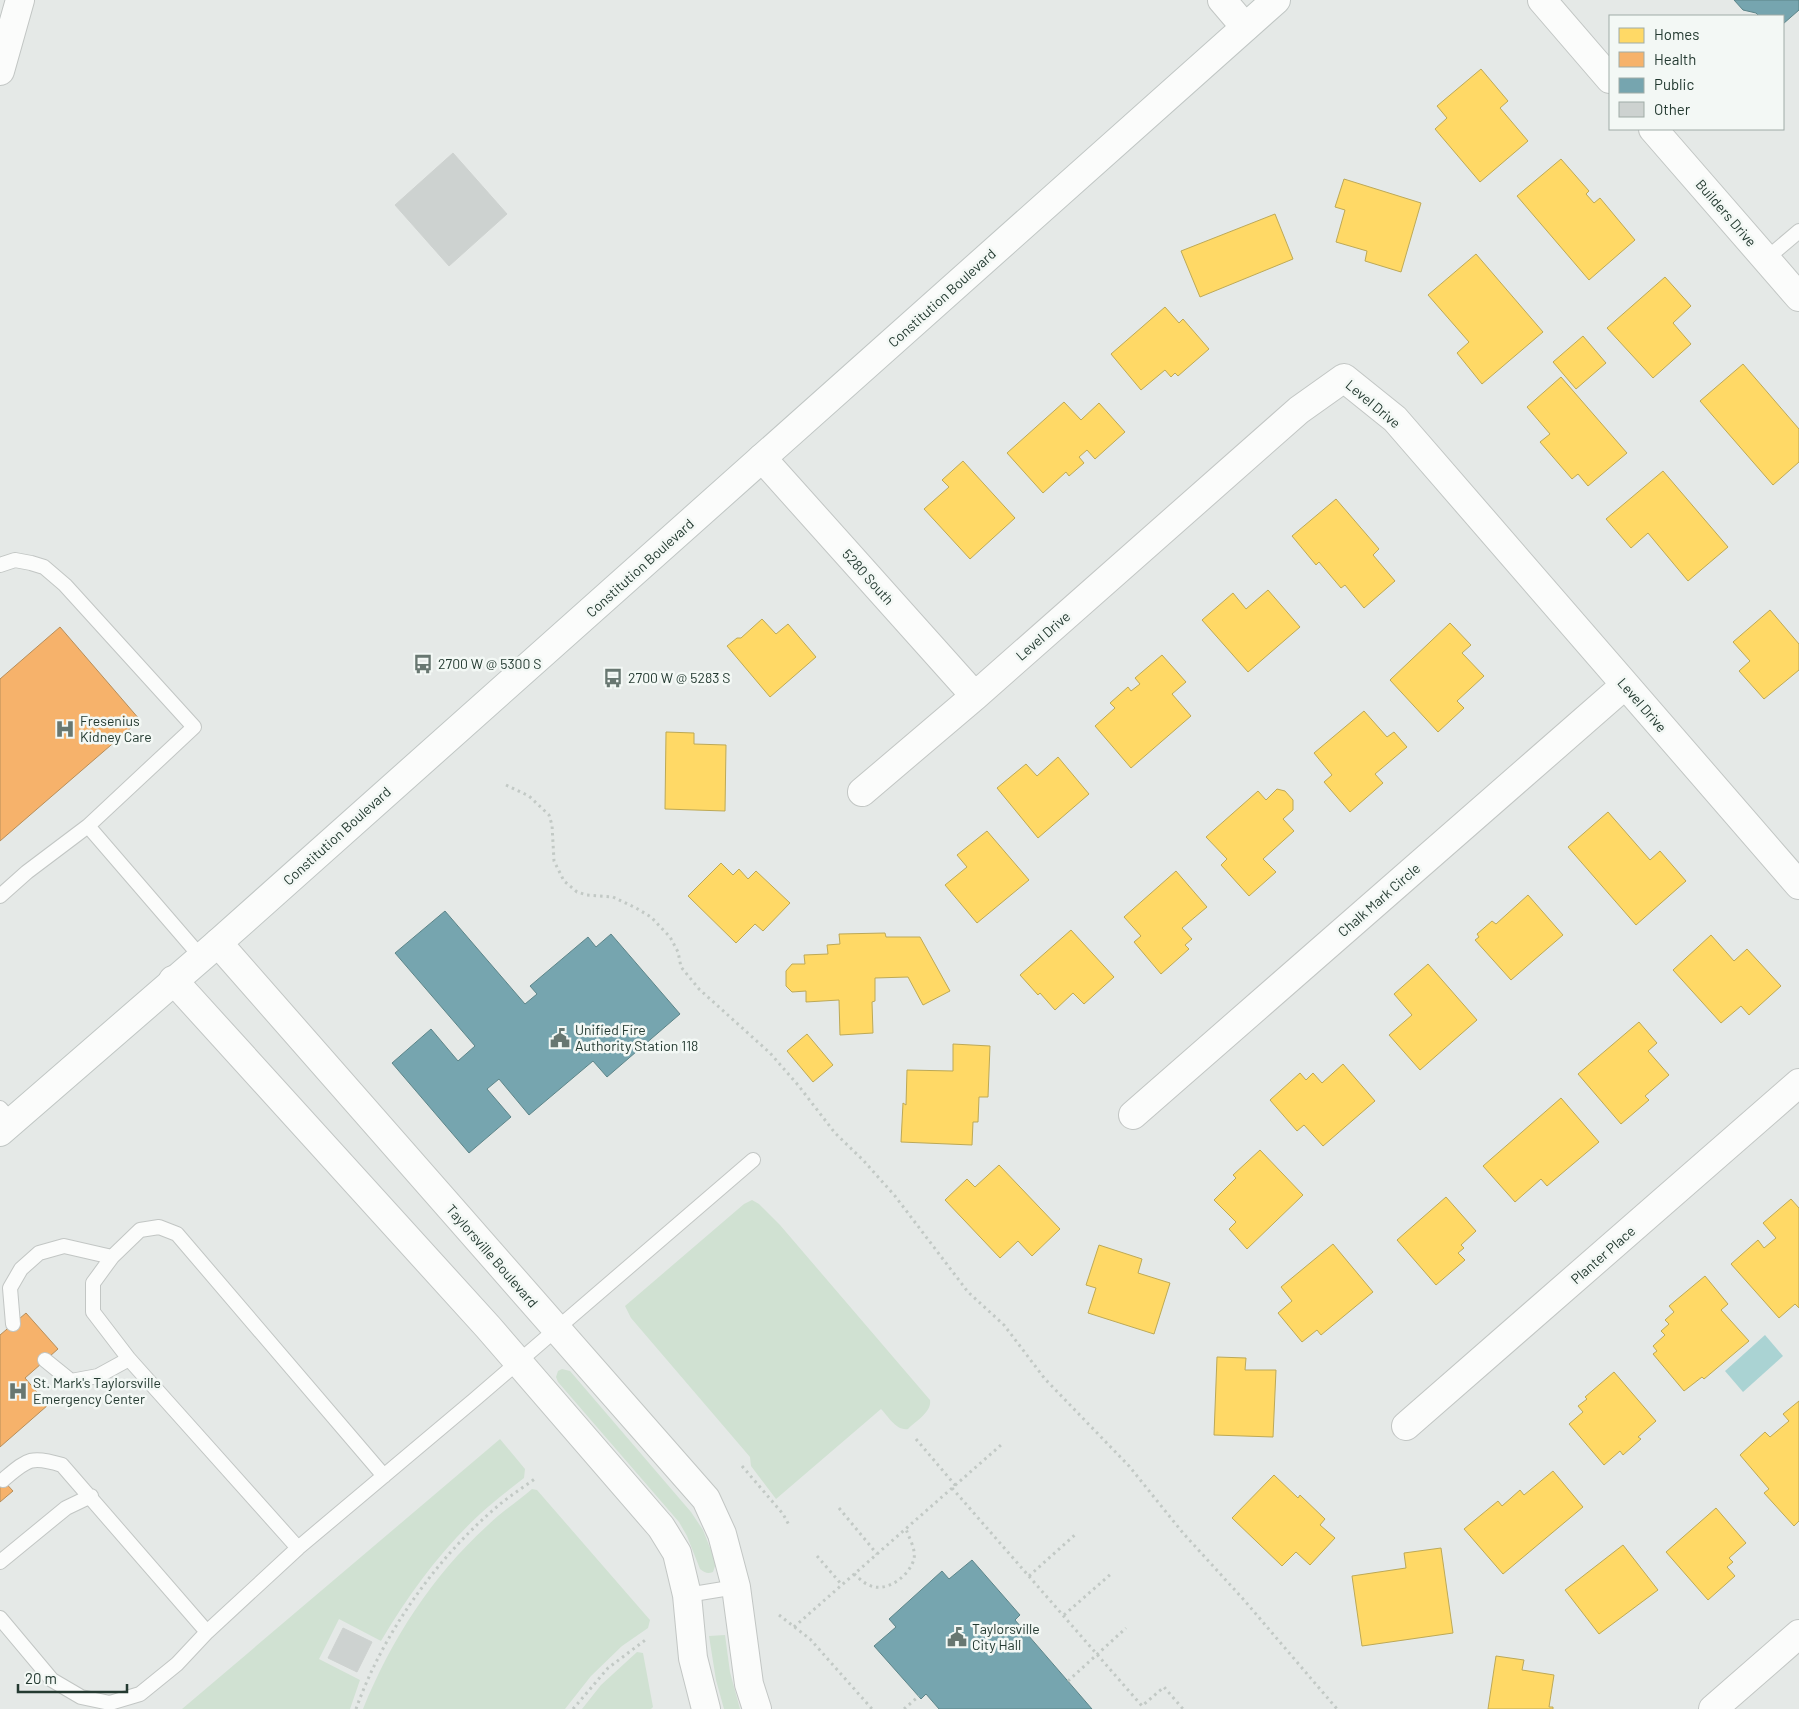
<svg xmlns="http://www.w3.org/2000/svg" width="1799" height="1709" font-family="Barlow,sans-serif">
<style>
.green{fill:#d0e1d2}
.water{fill:#aad3d3}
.homes{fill:#ffd966;stroke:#bda956}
.health{fill:#f6b26b;stroke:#b78e5a}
.public{fill:#76a5af;stroke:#5d8589}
.building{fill:#cdd2d0;stroke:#ced2d0}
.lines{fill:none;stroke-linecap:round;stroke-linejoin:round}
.lane-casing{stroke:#c2c6c4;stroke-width:16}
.street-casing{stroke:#c2c6c4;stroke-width:30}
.secondary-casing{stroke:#c0c6c4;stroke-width:30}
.path{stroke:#c2c9c5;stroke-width:3;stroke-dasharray:2.5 4;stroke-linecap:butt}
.lane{stroke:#fbfcfb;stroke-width:14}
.street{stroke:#fbfcfb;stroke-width:28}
.secondary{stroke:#fbfcfb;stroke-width:28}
.labels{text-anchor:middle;stroke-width:5;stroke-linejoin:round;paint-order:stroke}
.street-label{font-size:14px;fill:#243a31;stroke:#f3f8f5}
.poi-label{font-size:14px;fill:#243a31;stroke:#f3f8f5;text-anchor:start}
</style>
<rect width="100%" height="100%" fill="#e5e9e7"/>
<path class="green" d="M752,1200L759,1204L780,1225L930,1400C932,1412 916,1421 908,1429C896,1431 888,1416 881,1409L776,1499L751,1466L750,1457L631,1318L625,1306L744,1204Z
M562,1369L570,1371L691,1512L703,1530L716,1563L713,1572C708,1574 705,1573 700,1569L687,1536L679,1522L558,1382L556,1377L558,1371Z
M500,1439L525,1469L524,1478C509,1490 494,1501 480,1514C440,1551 409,1594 381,1641L339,1619L319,1659L360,1680L350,1709H182Z
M532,1489L537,1490L650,1620L648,1628L622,1646L591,1676L565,1709H363C391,1640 432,1576 487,1526C501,1512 517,1502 532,1489Z
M725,1635L730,1672L740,1709H724L716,1680L709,1636Z
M637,1652L643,1653L653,1707L651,1709H582L601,1685Z"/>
<path class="water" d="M1765,1335L1783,1356L1743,1392L1725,1371Z"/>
<path class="homes" d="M1481,69L1508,101L1500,108L1528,141L1480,182L1435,129L1447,118L1437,106Z
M1561,159L1589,191L1586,194L1594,203L1600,198L1635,240L1589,280L1517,196Z
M1344,179L1421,203L1401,272L1365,261L1367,251L1336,242L1345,210L1335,207Z
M1275,214L1293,259L1200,297L1181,251Z
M1476,254L1543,332L1482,384L1457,353L1469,342L1428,295Z
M1665,277L1691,306L1673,323L1691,344L1653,378L1607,328Z
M1165,307L1179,323L1183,319L1209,349L1178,376L1175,373L1171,377L1165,370L1141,390L1111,354Z
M1583,336L1606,363L1576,389L1553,362Z
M1743,364L1799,429V462L1773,485L1700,401Z
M1561,377L1627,453L1588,486L1578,474L1572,479L1540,442L1550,434L1527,407Z
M1064,402L1081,420L1099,403L1125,432L1095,459L1087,450L1079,457L1084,463L1069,476L1066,472L1043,493L1007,453Z
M963,461L1015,518L970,559L924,509L949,487L942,480Z
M1663,471L1728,547L1688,581L1648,533L1631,548L1606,519Z
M1336,499L1379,549L1373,555L1395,581L1364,608L1345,585L1341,588L1319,562L1316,565L1292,536Z
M1268,590L1300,627L1248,672L1202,620L1233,593L1246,609Z
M1770,610L1799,644V670L1764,699L1739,671L1750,661L1733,642Z
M762,619L776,634L788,624L816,657L770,697L727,646L737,638H741Z
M1450,623L1471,645L1462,653L1484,676L1457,701L1464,708L1438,732L1390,680Z
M1162,655L1186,682L1172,694L1191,716L1131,768L1095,726L1115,708L1110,703L1128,687L1131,691L1140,684L1135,678Z
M1364,711L1387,737L1394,732L1407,747L1375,774L1383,783L1350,812L1324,782L1332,775L1314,753Z
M666,732L694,733V744L726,745L725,811L665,809Z
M1058,757L1089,794L1038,838L997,788L1026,764L1037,776Z
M1277,789L1285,791L1293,800V810L1283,819L1294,831L1263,859L1276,872L1249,896L1221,865L1227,859L1206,837L1258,791L1266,800Z
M1608,812L1650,860L1660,851L1686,881L1636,925L1568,847Z
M987,831L1029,880L977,923L945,885L967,867L957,855Z
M721,863L733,875L739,869L748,879L756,871L790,903L763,931L755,924L736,943L688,896Z
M1176,871L1207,907L1182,928L1192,939L1185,945L1189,949L1161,974L1134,942L1141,936L1124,917Z
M1528,895L1563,935L1511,980L1475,940L1479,937L1477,934L1492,921L1496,924Z
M1071,930L1114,977L1084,1004L1073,993L1055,1010L1040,993L1038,995L1020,975Z
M885,933L886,937H920L950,991L923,1005L908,977L875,978V1001L872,1002L873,1033L840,1035L839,1000L806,1002V991L792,992L786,986V971L792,964H805L804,955L828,954L827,945L840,944L839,934Z
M1711,935L1734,961L1747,949L1781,986L1749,1015L1741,1006L1721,1023L1673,970Z
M1428,964L1477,1020L1420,1070L1389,1035L1412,1015L1394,994Z
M1639,1022L1657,1043L1648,1051L1669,1075L1645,1096L1649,1100L1621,1124L1578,1074Z
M807,1034L833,1065L813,1082L787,1051Z
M953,1044L990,1046L988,1097H979L978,1122H973L972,1145L901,1142L903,1103L906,1105L907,1070L953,1071Z
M1343,1064L1375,1101L1323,1146L1304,1125L1297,1131L1270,1100L1300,1073L1306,1080L1313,1073L1322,1083Z
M1561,1098L1599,1142L1547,1186L1541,1179L1515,1202L1483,1166Z
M1260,1150L1303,1195L1247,1249L1229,1229L1236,1222L1214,1200L1236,1178L1233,1175Z
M999,1165L1060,1229L1032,1256L1018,1241L1000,1258L945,1200L967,1179L975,1187Z
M1446,1197L1476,1231L1461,1245L1464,1248L1458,1253L1465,1260L1436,1285L1397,1240Z
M1791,1199L1799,1208V1308L1795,1304L1779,1318L1731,1264L1758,1240L1764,1248L1776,1238L1763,1223Z
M1333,1244L1373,1292L1321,1335L1317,1330L1302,1342L1278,1313L1292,1301L1281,1287Z
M1099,1245L1142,1259L1138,1273L1170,1283L1154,1334L1088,1313L1096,1288L1086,1285Z
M1705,1276L1728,1304L1721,1310L1749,1341L1704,1379L1702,1377L1684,1391L1653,1354L1657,1351L1653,1346L1665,1335L1661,1331L1669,1324L1665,1320L1674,1312L1669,1306Z
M1217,1357L1246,1358L1245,1370H1276L1273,1437L1214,1435Z
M1614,1372L1656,1421L1638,1437L1641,1439L1623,1455L1620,1451L1604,1465L1569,1424L1583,1412L1578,1406L1587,1399L1585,1397Z
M1799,1401V1521L1794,1526L1764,1493L1769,1489L1740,1455L1765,1432L1770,1437L1789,1421L1783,1414Z
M1553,1471L1583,1507L1503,1574L1464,1529L1498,1501L1502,1506L1520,1490L1524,1495Z
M1274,1475L1298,1498L1300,1495L1325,1519L1320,1525L1335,1538L1310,1565L1296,1552L1282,1566L1232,1518Z
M1716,1508L1746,1543L1729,1558L1733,1562L1727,1567L1735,1576L1708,1600L1666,1552Z
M1623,1545L1658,1590L1599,1634L1565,1590Z
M1441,1548L1453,1633L1362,1646L1352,1576L1406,1568L1404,1553Z
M1496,1656L1524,1660L1522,1670L1554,1675L1549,1707H1553V1709H1488Z"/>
<path class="health" d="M60,627L140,720L0,841V679Z
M26,1313L58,1349L25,1378L48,1405L0,1447V1335Z
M0,1477L13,1491L0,1502Z"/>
<path class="public" d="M1734,0H1799V10L1783,24V16H1759L1756,13L1743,10Z
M445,911L525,1004L537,994L530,986L588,937L596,947L611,934L680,1014L607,1077L593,1061L529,1115L499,1079L487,1089L511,1117L469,1153L392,1063L431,1029L458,1061L475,1046L395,953Z
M972,1560L1020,1615L1015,1620L1092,1709H939L926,1694L921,1699L874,1646L896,1627L889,1619L942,1571L949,1579Z"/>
<path class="building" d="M453,153L507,214L449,266L395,205Z
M343,1628L372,1642L357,1672L328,1658Z"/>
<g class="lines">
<defs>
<path id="lane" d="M1766,259L1799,231
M0,565L15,560L31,563L44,567L65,585L194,727L88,826L201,957
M0,896L27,872L88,826
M0,1108L12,1121
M13,1324L10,1288L21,1269L39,1253L64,1246L112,1257
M45,1360L71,1381L98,1376L129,1359
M3,1480C27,1460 30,1455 62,1465L207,1632
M298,1548L129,1359L93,1312V1283L112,1257L140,1230L159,1227L177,1234L384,1476
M0,1562L66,1508L91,1496
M687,1595L736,1587
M0,1618L52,1680L81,1697L110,1703L140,1694L177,1664L207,1632L298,1548L474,1400L753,1160"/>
<path id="street" d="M1222,0L1245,27
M1542,0L1610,79
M0,71L20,0
M1653,129L1799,297
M762,458L975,696
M862,792L975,696L1299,410L1344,378L1395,419L1799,885
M218,943L706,1499L722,1534L736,1587L749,1684L757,1709
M173,980L488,1327L661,1527L677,1553L687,1595L693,1658L706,1709
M1133,1115L1625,685
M1406,1426L1799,1083
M1713,1709L1799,1634"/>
<path id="secondary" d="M0,1132L218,943L1276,0"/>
</defs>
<use href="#lane" class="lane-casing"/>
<use href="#street" class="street-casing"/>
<use href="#secondary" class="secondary-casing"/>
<path class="path" d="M506,785L529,796L549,815L552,825L554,861L564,881L577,892L587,895L613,897L636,908L651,917L670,937L678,952L681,967L699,989L770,1053L798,1085L835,1133L863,1160L895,1196L968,1292L1004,1325L1045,1379L1129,1466L1183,1533L1244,1600L1337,1709
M916,1439L955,1485
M742,1466L783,1514L789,1525
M952,1488L1142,1706L1164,1687L1183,1709
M839,1508L877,1554
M817,1556L842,1585
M854,1574C858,1577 862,1582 867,1584C884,1595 909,1577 914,1559C916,1549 909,1538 906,1529
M1029,1576L1077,1533
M779,1615L810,1639L872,1709
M1064,1615L1112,1573
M794,1627L1001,1445
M1068,1681L1126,1628
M356,1709C383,1633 437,1557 499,1505C511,1495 524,1487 536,1478
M573,1709L608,1668L648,1638
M904,1709L919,1696"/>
<use href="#lane" class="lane"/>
<use href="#street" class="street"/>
<use href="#secondary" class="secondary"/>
</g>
<defs>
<symbol id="bus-bare" viewBox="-9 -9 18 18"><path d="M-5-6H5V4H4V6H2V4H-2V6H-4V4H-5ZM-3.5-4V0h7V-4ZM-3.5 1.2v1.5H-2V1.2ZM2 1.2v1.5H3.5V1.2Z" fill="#687771" stroke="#f3f8f5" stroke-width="2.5" paint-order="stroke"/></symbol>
<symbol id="hospital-bare" viewBox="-9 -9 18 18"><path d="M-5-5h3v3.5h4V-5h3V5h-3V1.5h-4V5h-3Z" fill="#687771" stroke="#f3f8f5" stroke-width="2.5" paint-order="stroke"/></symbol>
<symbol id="civic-bare" viewBox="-9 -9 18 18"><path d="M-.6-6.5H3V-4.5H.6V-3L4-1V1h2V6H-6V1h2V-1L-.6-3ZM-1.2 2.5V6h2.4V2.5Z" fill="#687771" stroke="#f3f8f5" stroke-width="2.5" paint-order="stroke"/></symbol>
</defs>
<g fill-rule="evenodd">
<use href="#bus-bare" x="409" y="650" width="28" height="28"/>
<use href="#bus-bare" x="599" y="664" width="28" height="28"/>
<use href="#hospital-bare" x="51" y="715" width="28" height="28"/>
<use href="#civic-bare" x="546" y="1024" width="28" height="28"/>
<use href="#hospital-bare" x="4" y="1377" width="28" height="28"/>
<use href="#civic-bare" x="943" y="1623" width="28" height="28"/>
</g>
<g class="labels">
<g class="street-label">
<text transform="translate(1726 213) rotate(49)" y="5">Builders Drive</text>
<text transform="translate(942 298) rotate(-42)" y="5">Constitution Boulevard</text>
<text transform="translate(1373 404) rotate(40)" y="5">Level Drive</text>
<text transform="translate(640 568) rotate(-42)" y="5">Constitution Boulevard</text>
<text transform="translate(868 577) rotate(48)" y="5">5280 South</text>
<text transform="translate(1043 636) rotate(-41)" y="5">Level Drive</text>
<text transform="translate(1642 705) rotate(49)" y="5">Level Drive</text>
<text transform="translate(337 836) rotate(-42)" y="5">Constitution Boulevard</text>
<text transform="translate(1379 900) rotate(-41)" y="5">Chalk Mark Circle</text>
<text transform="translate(1603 1255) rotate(-41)" y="5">Planter Place</text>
<text transform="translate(492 1256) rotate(49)" y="5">Taylorsville Boulevard</text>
</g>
<g class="poi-label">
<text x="438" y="669">2700 W @ 5300 S</text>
<text x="628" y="683">2700 W @ 5283 S</text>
<text x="80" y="726">Fresenius<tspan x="80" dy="16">Kidney Care</tspan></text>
<text x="575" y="1035">Unified Fire<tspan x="575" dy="16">Authority Station 118</tspan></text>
<text x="33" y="1388">St. Mark's Taylorsville<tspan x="33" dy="16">Emergency Center</tspan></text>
<text x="972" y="1634">Taylorsville<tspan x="972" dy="16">City Hall</tspan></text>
</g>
</g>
<rect x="1609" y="15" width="175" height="115" fill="#f3f8f5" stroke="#a0aca7"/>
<rect x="1619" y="28" width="25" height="15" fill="#ffd966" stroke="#a0aca7"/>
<text x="1654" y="40" font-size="15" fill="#243a31">Homes</text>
<rect x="1619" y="52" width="25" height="15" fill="#f6b26b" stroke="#a0aca7"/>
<text x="1654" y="65" font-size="15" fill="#243a31">Health</text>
<rect x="1619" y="78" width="25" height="15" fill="#76a5af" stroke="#a0aca7"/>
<text x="1654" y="90" font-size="15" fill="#243a31">Public</text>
<rect x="1619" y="102" width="25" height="15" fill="#cdd2d0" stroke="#a0aca7"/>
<text x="1654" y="115" font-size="15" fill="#243a31">Other</text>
<path d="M18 1684v8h109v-8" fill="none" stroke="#243a31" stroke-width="2.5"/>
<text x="25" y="1684" font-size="15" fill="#243a31" stroke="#f3f8f5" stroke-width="4" paint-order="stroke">20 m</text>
</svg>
